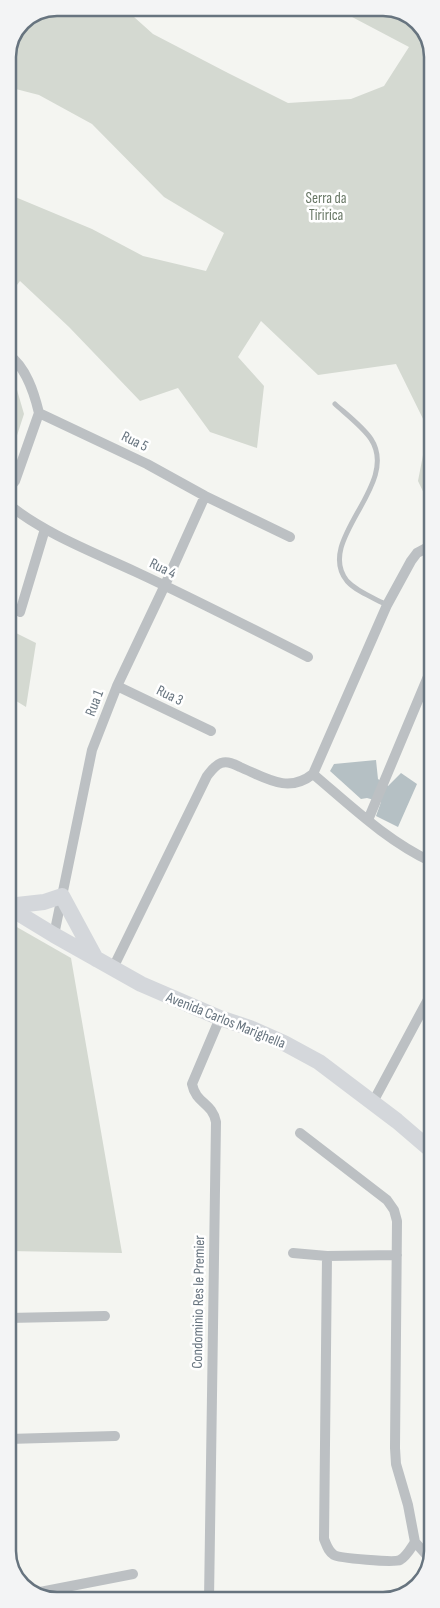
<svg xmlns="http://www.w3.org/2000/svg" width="440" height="1608" font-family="'Sofia Sans Condensed',sans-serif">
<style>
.green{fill:#d4d9d1}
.water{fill:#b5c0c4}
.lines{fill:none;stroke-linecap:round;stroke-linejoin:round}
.service{stroke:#bcc0c3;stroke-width:5}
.minor{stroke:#bcc0c3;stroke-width:10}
.primary{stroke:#d4d7db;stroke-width:16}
.labels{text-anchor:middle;stroke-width:5;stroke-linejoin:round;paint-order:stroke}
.park-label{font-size:15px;fill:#687765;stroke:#fff}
.street-label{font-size:15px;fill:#67747f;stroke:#fff}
.rim{fill:none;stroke:#67747f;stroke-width:2.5}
</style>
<rect width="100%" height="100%" fill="#f4f5f1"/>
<path class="green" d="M57,8H124L153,34L228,73L288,103L351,99L384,86L409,47L335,8H389L416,20L431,47L432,510L418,481L428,429L396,364L318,375L261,321L238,357L264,386L257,448L210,432L178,388L140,401L69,327L20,281L8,297V194L92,229L143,256L206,271L224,233L164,197L92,124L39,95L8,87V57L22,22Z
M8,378L15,383L24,414L8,463Z
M8,629L36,643L26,707L8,696Z
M8,922L71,958L122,1253L8,1251Z"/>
<path class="water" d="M376,760L378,779L388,786L401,773L417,784L398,827L376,816L381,802L367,798L361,799L330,771L334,764Z"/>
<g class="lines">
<path class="service" d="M335,404C346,414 363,427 371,439C401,485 314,540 347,581C357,592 374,598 387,605"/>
<path class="minor" d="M8,354C26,367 34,392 39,413
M39,413L147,464L205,496L290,537
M8,490L15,481L39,413
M8,504C45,534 93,552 136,572C194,599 251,628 308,657
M20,612L45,529
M117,686L211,731
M313,774C351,806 387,841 432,862
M368,820L432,667
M54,935L92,750L117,686L165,585L205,496
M113,968L207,776C211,771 215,765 221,763C228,761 234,764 240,767C266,778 288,794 313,774L387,605L411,561L417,553L432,545
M373,1102L432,992
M300,1133L387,1200L394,1210L397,1221L395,1448L396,1464L408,1505L415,1542L430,1559
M293,1253L327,1256L397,1255
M327,1256L324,1539C327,1546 328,1551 334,1555C339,1558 394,1563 400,1560C406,1557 411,1548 415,1542
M8,1318L105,1316
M8,1439L115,1436
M35,1593L133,1574
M209,1600L216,1122C212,1102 196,1104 192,1084L220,1018"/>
<path class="primary" d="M8,906L44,902L62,896L96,959
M8,907L54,935L141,984L220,1018L250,1028L284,1043L319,1062L397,1121L432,1151"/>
</g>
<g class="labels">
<g class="park-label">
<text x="326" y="203">Serra da<tspan x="326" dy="17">Tiririca</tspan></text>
</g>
<g class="street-label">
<text transform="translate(135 441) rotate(26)" y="5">Rua 5</text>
<text transform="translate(163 568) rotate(26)" y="5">Rua 4</text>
<text transform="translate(170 695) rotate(26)" y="5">Rua 3</text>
<text transform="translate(94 703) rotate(-69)" y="5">Rua 1</text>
<text transform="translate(226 1020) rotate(22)" y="5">Avenida Carlos Marighella</text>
<text transform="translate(198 1302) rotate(-89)" y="5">Condominio Res le Premier</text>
</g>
</g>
<path d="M0 0H440V1608H0ZM57 16H383A41 41 0 0 1 424 57V1551A41 41 0 0 1 383 1592H57A41 41 0 0 1 16 1551V57A41 41 0 0 1 57 16Z" fill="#f3f4f5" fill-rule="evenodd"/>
<path class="rim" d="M57 16H383A41 41 0 0 1 424 57V1551A41 41 0 0 1 383 1592H57A41 41 0 0 1 16 1551V57A41 41 0 0 1 57 16Z"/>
</svg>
